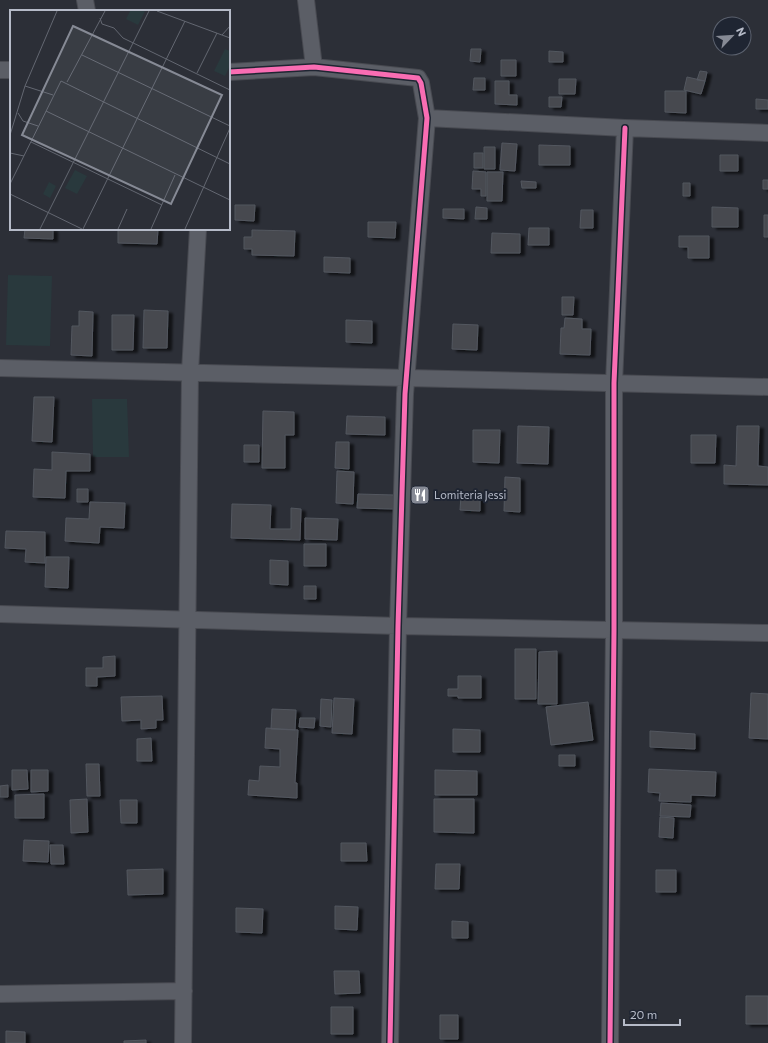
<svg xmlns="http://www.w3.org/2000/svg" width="768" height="1043" font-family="Commissioner,sans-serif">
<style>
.green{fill:#29393d}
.building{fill:#46494f;stroke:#53575f;filter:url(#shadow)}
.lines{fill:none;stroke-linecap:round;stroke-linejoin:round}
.minor-casing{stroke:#484a51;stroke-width:18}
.minor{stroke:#5b5e66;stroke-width:16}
.cycleway-casing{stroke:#1f2532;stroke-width:8}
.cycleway{stroke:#f96db3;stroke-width:5}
.labels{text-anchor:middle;stroke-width:4;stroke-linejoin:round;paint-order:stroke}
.poi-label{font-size:11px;fill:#b6bbc8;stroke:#1f2532;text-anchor:start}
.inset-road{fill:none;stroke:#636771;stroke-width:1}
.view{fill:#868a95;fill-opacity:0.15;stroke:#868a95;stroke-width:2}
.inset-edge{fill:none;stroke:#b6bbc8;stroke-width:2}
</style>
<defs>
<filter id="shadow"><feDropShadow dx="4.5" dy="2.5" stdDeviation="1" flood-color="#0009"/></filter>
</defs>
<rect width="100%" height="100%" fill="#2c2f37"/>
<path class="green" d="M8,275L52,276L50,346L6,345Z
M92,399H127L129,457H93Z"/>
<path class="building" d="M471,49H481L480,62L470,61Z
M549,51L563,52V62H549Z
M501,60H516V76H501Z
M700,71L707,72L705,81L697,80Z
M687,77L705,81L701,94L684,90Z
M474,78H485V90H473Z
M559,79H576L575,94H559Z
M495,81H509V95H517V105L495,104Z
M665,91H686V113L665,112Z
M549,97H562L561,107H549Z
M756,99L768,100V109H756Z
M502,143L517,144L515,171L500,170Z
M539,145L570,146V165H539Z
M484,147H495V169H484Z
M474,153H483V168H474Z
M720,155H738V171H720Z
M473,171L486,172V196H481V189H472Z
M487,172H503L502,201H487Z
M763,180H768V189H763Z
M521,181L536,182V188H522Z
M683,183H690V196H683Z
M235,205H255L254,221L235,220Z
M476,207L487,208V219H475Z
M712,207L738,208V227H712Z
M443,209H464V219L443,218Z
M581,210H593V228H580Z
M764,215H768V237H764Z
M368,222H396L395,238L368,237Z
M529,228H549V245H528Z
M25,229H53V239L24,238Z
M118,229H158L157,244L118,243Z
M252,230L295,231L294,256L252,255V249H244V237H252Z
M492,233L520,234V253H491Z
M679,236H709V258H688V247H679Z
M324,257L350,258V273L324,272Z
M562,297H574L573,315H562Z
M144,310L168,311L167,348H143Z
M79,311L93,312L92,356L71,355L72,326H79Z
M112,315H134L133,350H112Z
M565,318L582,319V329H591L590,355L560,354L561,328H564Z
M346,320L372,321V343L346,342Z
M453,324L478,325L477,350L452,349Z
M34,397H54L52,442L32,441Z
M263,411L294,412V435H285V468H262Z
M347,416L385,417V435L346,434Z
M518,426L549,427L548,464L517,463Z
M737,426H759L758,466L768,467V485L724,484V465L736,466Z
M473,430H500L499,463L473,462Z
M691,435H716L715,463H691Z
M336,442H349V469L335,468Z
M244,445H259V462H244Z
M52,452L90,454V471H66L65,498L33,497L34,469L52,470Z
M337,471L354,472L353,504L336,503Z
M505,477L520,478V512L504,511Z
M77,489H88V502H77Z
M358,494L394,495V509L357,508Z
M461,496L480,497V511L460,510Z
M90,502L125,503L124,528L100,527L99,543L65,541L66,518L89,519Z
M232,504L271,505L270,529H291V508L301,509L300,540L231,538Z
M305,518L338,519L337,540L305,539Z
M6,531L45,532V563L25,562L26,549L5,548Z
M304,544H326V566H304Z
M46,557H69L68,588L45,587Z
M270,560L288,561V585L270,584Z
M304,586H316V599H304Z
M515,649H536V699H515Z
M557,651V704H538L539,652Z
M115,656V676L97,677V686H86V668H103V657Z
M458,676H481V698H458V696H448V689H458Z
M751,693L768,694V739L749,738Z
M162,696L163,720H156V728L141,729V720L122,721L121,697Z
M334,698L354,699L352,734L332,733Z
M321,699L332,700L331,727L320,726Z
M588,702L593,740L551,745L546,707Z
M272,709L296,710L295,730L271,729Z
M300,718H315L314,728L299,727Z
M266,728L298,730L295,783H297V798L248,795L249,780L259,781L260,766L280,767V749L265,748Z
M453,729L480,730V752H453Z
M650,731L695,734V749L650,747Z
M151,738L152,761H137V739Z
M559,755H575V766H559Z
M86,764H99L100,796H87Z
M649,769L716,772L715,796L691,795V802L659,801L660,793L648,792Z
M12,770H27L28,789L12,790Z
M31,770H48V791L31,792Z
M435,770L477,771V795H435Z
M8,785V797H0V786Z
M44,794V818H15V795Z
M87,799L88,832L71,833L70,800Z
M434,799H474V833L434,832Z
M120,800H137V823H121Z
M661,803L691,805L690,817L660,816Z
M660,817L674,818L673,838L659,837Z
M24,840L49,841L48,862L23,861Z
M341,843H366L367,861H341Z
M50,845H63L64,864H51Z
M436,864H460L459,889H435Z
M163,869V894L128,895L127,870Z
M656,870H676V892H656Z
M335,906L358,907L357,930L335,929Z
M236,908L263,909L262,933L236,932Z
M452,921L468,922V938H452Z
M334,971H359L360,993L335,994Z
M746,996H768V1024H746Z
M331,1007H353V1034H331Z
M440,1015H458V1039H440Z
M6,1031L25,1032V1043H6Z
M146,1040V1043H124V1041Z"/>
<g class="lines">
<defs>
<path id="minor" d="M85,0L87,11
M306,0L314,67
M0,70H11
M229,72L314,67L418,78L421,83L427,118L405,394L398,626L390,1043
M427,118L625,128L768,133
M0,368L768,387
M0,614L398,626L768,633
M0,994L184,991
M183,1043L190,372L198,229
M610,1043L614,630V383L625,128"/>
</defs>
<use href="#minor" class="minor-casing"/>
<use href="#minor" class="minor"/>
<defs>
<path id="cycleway" d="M229,72L314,67L418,78L421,83L427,118L405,394L398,626L390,1043
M610,1043L614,630V383L625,128"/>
</defs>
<use href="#cycleway" class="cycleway-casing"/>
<use href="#cycleway" class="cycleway"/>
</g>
<defs>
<symbol id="restaurant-square" viewBox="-11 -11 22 22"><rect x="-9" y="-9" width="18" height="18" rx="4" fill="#868a95" stroke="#1f2532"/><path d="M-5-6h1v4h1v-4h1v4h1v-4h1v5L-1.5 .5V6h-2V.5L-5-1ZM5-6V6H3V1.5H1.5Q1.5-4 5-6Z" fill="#fff"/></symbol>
</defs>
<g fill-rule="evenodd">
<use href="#restaurant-square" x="409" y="484" width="22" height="22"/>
</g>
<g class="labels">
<g class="poi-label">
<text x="434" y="499">Lomiteria Jessi</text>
</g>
</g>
<g transform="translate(10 10)">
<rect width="220" height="220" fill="#2c2f37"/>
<path d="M120,1H135L128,15L116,9ZM215,39L220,41V56L215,66L204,61ZM65,160L77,166L67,184L55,178ZM39,172L46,176L40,188L33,184Z" fill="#29393d"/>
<path class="inset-road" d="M147,1L220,28M90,8L92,14L104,18L113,28L220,80M212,25L220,16M72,45L220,116M187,63L207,23M57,72L95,1M15,76L43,85M36,101L220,190M8,103L13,111L28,116M0,125L15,76L47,1M21,132L152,195M0,143L14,146M0,174L51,71L220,154M0,184L72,219M30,219L139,1M73,219L175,11M108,219L117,199M141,219L165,165M175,219L220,118"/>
<path class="view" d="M63,16L212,85L161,194L12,125Z"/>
<rect width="220" height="220" class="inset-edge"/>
</g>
<g transform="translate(732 36) rotate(65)"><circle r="19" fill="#1f2532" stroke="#5b616e"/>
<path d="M0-3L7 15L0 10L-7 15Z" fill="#868a95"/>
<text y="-6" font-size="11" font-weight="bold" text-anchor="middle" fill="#b6bbc8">N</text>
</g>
<path d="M624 1019v6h56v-6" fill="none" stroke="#b6bbc8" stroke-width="2"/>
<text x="630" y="1019" font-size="12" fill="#b6bbc8" stroke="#1f2532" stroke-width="3" paint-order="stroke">20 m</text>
</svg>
